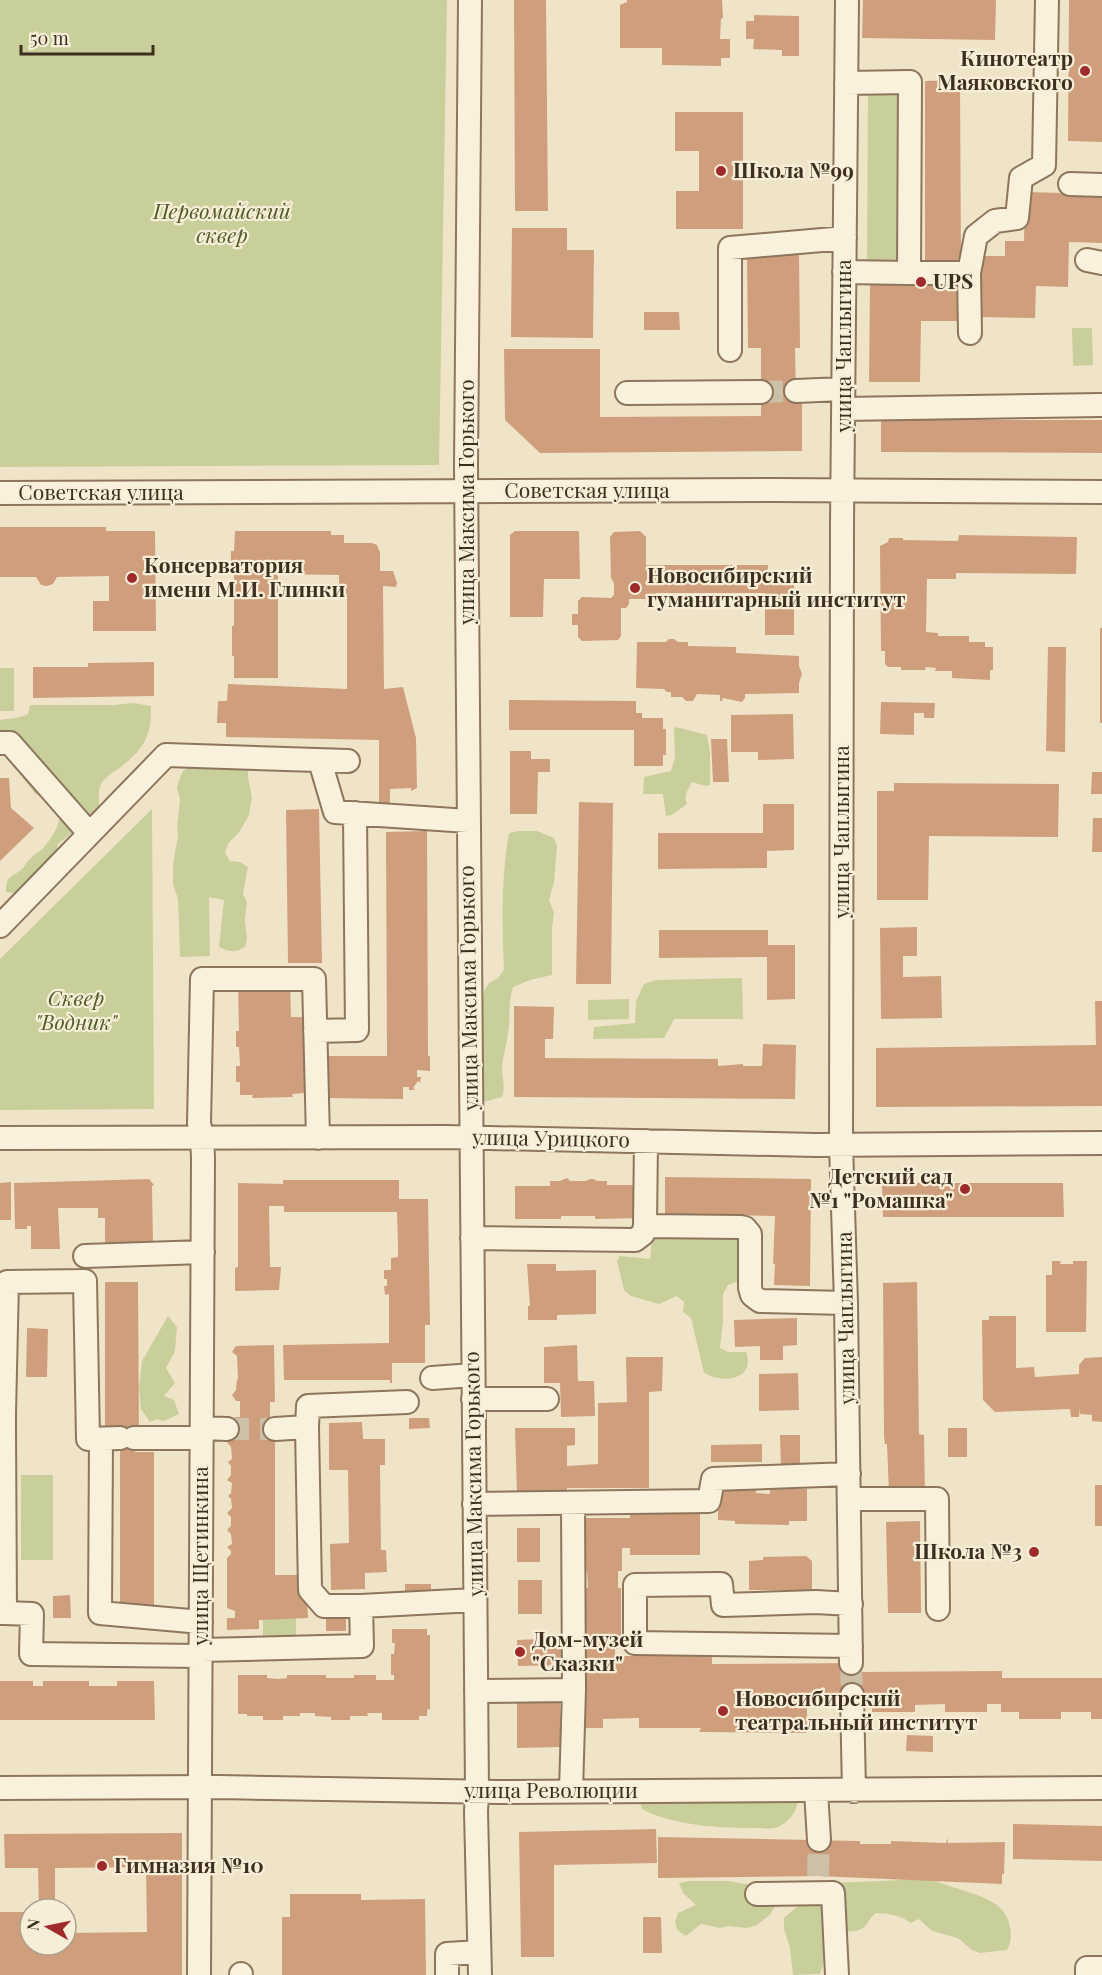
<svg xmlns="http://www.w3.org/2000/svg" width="1102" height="1975" font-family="'Playfair Display',serif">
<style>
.green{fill:#c9cf9b}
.building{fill:#cf9f7d}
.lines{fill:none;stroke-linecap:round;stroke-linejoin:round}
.minor-tunnel{stroke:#ccc0a6;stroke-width:22;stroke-dasharray:22 11;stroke-linecap:butt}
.minor-casing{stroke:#8d765c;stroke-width:26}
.minor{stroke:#faf1dc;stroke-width:22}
.poi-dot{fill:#9e2a2b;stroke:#f7eed8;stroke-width:2}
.labels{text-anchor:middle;stroke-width:4.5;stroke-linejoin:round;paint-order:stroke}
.poi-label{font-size:21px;font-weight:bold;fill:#3d2e20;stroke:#f7eed8;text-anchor:start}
.park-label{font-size:21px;font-style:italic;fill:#4d5a26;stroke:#f7eed8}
.street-label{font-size:21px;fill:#3d2e20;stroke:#f7eed8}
</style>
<rect width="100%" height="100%" fill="#f0e4c8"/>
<path class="green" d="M0,0H447L439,465L0,467Z
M868,90H898V265L867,266Z
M1072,328H1092L1093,365L1073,366Z
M0,668H14V711H0Z
M133,703L151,706C152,737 143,750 118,769C112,773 105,777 101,784C97,792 100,803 99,811L58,844L55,858L49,865L34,873L22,888L15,893L6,892C6,874 12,878 23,868C26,864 28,860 32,857C35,853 40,852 43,848C61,828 65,812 51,789L36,795L0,748V720C10,718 19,719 28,714L30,705H114Z
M676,727L707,735L710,752V785L705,786L692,782C688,790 683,796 687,804L672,815L666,816L663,794H643L644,777L671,771L675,757L674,729Z
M248,760V778L252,797L249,815L240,831L228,844L225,853L230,861L240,862L248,867L243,894L247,902L245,920L247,938L245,947C235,953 229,952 219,947L224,900L209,897L210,956L180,957L178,899L173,884V864L178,836L177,826L180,799L177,789L179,780L183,771L191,766Z
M152,809L154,1109L0,1110V959Z
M518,831H537L554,838L557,846L554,882L549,900L554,913L552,927V975L530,980L513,987C509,1000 510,1012 509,1025C508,1040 503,1054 502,1068C502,1079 506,1086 502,1097L483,1102L476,1097L479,1030L484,991L489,983L498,978L504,970C502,925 501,878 509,833Z
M742,978L743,1019H674L664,1038L593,1039L594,1027L635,1023L636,1001L644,984L656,980Z
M629,999V1019L588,1020V1000Z
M653,1231L740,1238L742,1275L736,1282L728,1285L723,1294V1321L720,1348L728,1352H746C756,1380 723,1384 704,1373L691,1318L683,1312L684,1302L677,1296L659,1304L631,1296L624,1290L617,1261L620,1256L650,1259Z
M168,1316L177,1327L175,1351L166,1368L175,1383L164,1396L174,1400L179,1414L164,1421L157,1419L150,1422L141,1409L139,1388L142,1361Z
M21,1475H53V1560H21Z
M263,1618H296V1637H263Z
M639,1800L798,1801C796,1813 788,1824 775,1828C770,1829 762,1828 756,1828C724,1829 670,1825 642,1809Z
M927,1879C938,1881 948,1886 959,1889C979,1896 1006,1901 1010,1927C1011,1936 1012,1941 1007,1950L980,1953L972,1950L958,1938L932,1931L919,1919L911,1923C900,1915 890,1914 876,1913C871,1917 870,1919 867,1924C861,1933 848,1931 838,1932L830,1949L823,1956V1965L820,1974L793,1975L790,1948L784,1929V1918L798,1906L799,1896L832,1883Z
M689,1881H728L752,1885L779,1899L770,1915L755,1926L746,1928L729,1926L720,1928L701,1924L686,1936L678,1931L675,1922L678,1913L696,1905L683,1893L679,1883Z"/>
<path class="building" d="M514,0H546L548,211H515Z
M627,0H722L723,18L721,19L720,39H730V58H721V66L662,65V48H620V5L627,2Z
M863,0H996L995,40L862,38Z
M1069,0H1102V142L1068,141Z
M754,15L799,16V56H782V50L753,49L754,39H746V21H754Z
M960,80L961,262H925V81Z
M675,112H743V229H676V191H699V151H675Z
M1025,192L1102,194V243L1069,242L1068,287L1036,286L1035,318L979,317L981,256H1005V241H1024Z
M512,228H567V250H594L593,338L511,337Z
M782,251H799L800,348H795L796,397H802V451L540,453L505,420L504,349H600V417L761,416V348H748L747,256H782Z
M870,282L960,283L959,321H921L920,382H869Z
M644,312H679L680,330H644Z
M881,420H1102V453L881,452Z
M0,527H106V531H155L156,631H93V601H109V576L57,577L53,584L47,586L41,585L36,577H0Z
M235,531H331V535H344V543H372L377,545L380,552V571H393L397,583L396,587L383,586L384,689L403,687L416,738L417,788L411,791V788L390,789V803L379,808V740L226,737V723H217L218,701H227L228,684L347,689V598L345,586H339V575L278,574V678H234V656H232V626H234V574H231V551H234Z
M515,531H579L580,579H544L543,617H510V535Z
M640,531L646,537V565H768L767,580H794V635H765V593H656L654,599H629V604L626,608H621V636L618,640L582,641L578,637V625H572V614H578V601L582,597L611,598L614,595V583L611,578L610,537L614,532Z
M959,535L1077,537L1076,574L958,573H956V579H927L926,632L938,633V636H969V642H985V647H993V670H990V680L952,678V671H935L936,668L926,667L925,670H901V667H888L885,664V651H881L880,546L888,542L889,538H903V540L958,541Z
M1100,628H1102V723H1100Z
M669,639H674L678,642H688V646L736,647V653L799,656V666L802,674L799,683V693L745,694V698L742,702L723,698L722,701H720V695L697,694L693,701H686L682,697H671V692H667L664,689L636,688L637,642H666Z
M1048,647H1066L1065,752L1046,751Z
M154,662V696L33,698V667H88V663Z
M509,700L636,701V713H642V718H663V729H666V755H663V766H634V730H509Z
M881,702L935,703L934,718H924V713H914V735L880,734Z
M793,714L794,759L758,760V752H731V715Z
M711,739H727L729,782H713Z
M510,751H531V759H550V772H538L537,814H510Z
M1092,772H1102V794H1091Z
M0,778H9L11,808L34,828L0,861Z
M894,783L1059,784L1058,837L929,836L928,900H877V791H894Z
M579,802L613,803L611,984H576Z
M763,804H794V850L767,851V868L658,869V833H763Z
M319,809L322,963H288L286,810Z
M1093,818H1102V852H1092Z
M427,831L428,1056H430V1071L417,1070V1077H421L420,1083L418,1081L413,1088L415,1090H409V1087H403V1099L324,1098L323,1056H387L386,832Z
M917,927V956H903V977L941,976L942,1018L881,1019L880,928Z
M659,930H768V945H795V999L767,1000V957L659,958Z
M290,982L291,1017H304L305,1093L292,1094L293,1097L252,1098L253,1095H240V1082H236V1066H240L239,1047H236V1031H239L238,984Z
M1095,1001H1102V1106L876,1107V1048L1096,1045Z
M514,1006L554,1007L553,1039H545V1058L718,1059V1066L743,1064V1066H762L763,1044L796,1045L795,1099L514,1097Z
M665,1177L811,1179L810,1286L774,1285L775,1264H773L775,1216L665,1214Z
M567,1178L570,1181H586L590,1179H594L597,1181H607V1185H641L642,1218L595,1219V1216H561V1219H515V1186H550V1181H560Z
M149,1179L154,1185L152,1186L153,1243L105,1244V1218H98V1208H58L60,1249H31V1226H27V1229H15L14,1183Z
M283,1180H399V1199H428L430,1325H425V1363H392V1383H390V1380H284L283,1345L389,1343V1294L385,1295L384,1286H387V1279H384V1270H391V1258L398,1257V1246L397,1212H284V1206H269L270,1267H281L279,1290L235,1291V1268L238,1267V1183L283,1184Z
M11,1182V1220H0V1183Z
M882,1183H1063L1064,1217H883Z
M1052,1261H1061L1060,1264H1073V1261H1087L1086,1332H1046V1275H1052Z
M527,1264H556V1271L596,1270V1314L557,1315V1320H528V1306H530Z
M105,1282H138L139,1437H135V1452H154V1606H120V1437H105Z
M917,1282L919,1434L924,1435L925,1494L889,1493L887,1444H885L884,1437L883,1283Z
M989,1316H1016V1368L1034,1367L1035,1377L1079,1374V1365L1085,1358L1102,1357V1422L1092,1421V1415L1080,1414V1407L1079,1417H1071L1070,1409L995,1412L983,1400L982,1320H989Z
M797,1318V1345L783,1346V1360H760V1346L735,1347L734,1320Z
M27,1328L48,1329L47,1377H26Z
M274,1345L275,1402H270V1417H275V1575H299L306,1583L308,1618L259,1620V1629L227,1630V1618H235V1611L227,1608V1558L231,1554V1551L227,1547L232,1544L231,1534L227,1530L231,1526V1517L227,1513L232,1508L231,1499L228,1496L231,1493L232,1483L227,1480L231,1475V1466L228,1462L232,1459L231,1447L227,1442V1423L235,1417H240V1401H236L232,1395L236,1390L237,1379H238L237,1356L232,1352L236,1346Z
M577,1345L578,1381H594L595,1416L561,1417L560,1383H544V1347Z
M626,1357H663L662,1391L649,1392V1488H567V1494L517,1495L515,1428H575V1445L567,1446V1466L598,1464V1403L627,1402Z
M798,1373L799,1410L759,1411V1374Z
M409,1418H429L430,1428L409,1429Z
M362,1422L363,1439H385V1465H380L381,1550H386L387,1572L365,1573V1589L331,1590L330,1544L349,1543L348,1470H329V1423Z
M948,1428H967V1457H948Z
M780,1435H800V1467L781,1468Z
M762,1444V1462H711V1445Z
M1095,1485H1102V1526H1095Z
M718,1489H756V1493L770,1494V1489H807V1521H789V1525L735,1524V1521L718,1520Z
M630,1512H700V1555H630V1548H622V1571H618V1588H621V1641H618V1649H615V1656H712V1664L859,1663V1672L1002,1671V1678H1102V1719H1091V1712H1061V1719H1019V1712H1001V1704H987V1712H945V1704L915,1705V1712H872V1704H807V1733L699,1732L701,1728H639V1718L603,1719V1728H585V1719L582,1720L583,1588H588L587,1571H584L583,1518H630Z
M920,1521L921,1613H888L886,1522Z
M517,1528H540V1562H517Z
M806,1556L812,1561V1599H796V1590H749V1561L763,1560V1557Z
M518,1580H542V1614H518Z
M405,1584H431V1591H405Z
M70,1595L71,1618H53V1596Z
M326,1609H346V1631H326Z
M392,1629H427V1635H430V1709L427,1710V1716H419V1720H382V1713H367L368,1716H350V1720H331V1717L315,1716V1713H300V1716H283V1720H263V1716H247V1714H238V1675H267V1678L278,1679L287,1678V1675H326V1678H354V1675H376V1680H394V1675H391V1654H394L395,1643H392Z
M562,1638L563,1665L518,1666L517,1640Z
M0,1681H33V1686H43V1681H89V1686H117V1681H154L155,1720H0Z
M517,1695H560V1747L517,1748Z
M907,1735L933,1736V1752L906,1751Z
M1013,1824L1102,1826V1861L1013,1859Z
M656,1829L657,1863L554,1865V1957H521L519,1832Z
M182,1833V1975H0V1912H30V1945H66V1933L147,1932L146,1867L55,1868V1909H39L38,1868H5L4,1834Z
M658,1837L860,1841V1844H891V1841L946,1843L947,1838L948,1843L1005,1842L1004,1874H1002V1884L818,1876L658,1878Z
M290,1894H361V1900L425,1899L426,1975H282V1917H290Z
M643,1917H661L662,1953H643Z"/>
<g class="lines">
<path class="minor-tunnel" d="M761,392L796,391
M227,1429H275
M851,1663L852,1695
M818,1876L819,1840"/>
<defs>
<path id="minor" d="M470,0L466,467L477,1792L476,1812L480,1975
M847,0L842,525L841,1144L846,1303L851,1663
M1070,184L1102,185
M1087,260L1102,263
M844,272L909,273L910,82L846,83
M909,273H969L970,333
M969,273L976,236L995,221L1017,218L1021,178L1044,165L1047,0
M730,350V248L845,238
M796,391L843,389
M627,393L761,392
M843,409L1102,405
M0,493L775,490L1102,492
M0,743H10L89,833
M320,761L335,812L468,821
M0,926L166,755L348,761
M315,1031L357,1030L355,813
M0,1138L446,1137L816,1145L1102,1143
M645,1226L646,1141
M472,1238L635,1240L643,1234L645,1226L741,1227L745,1228L750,1234V1288L752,1295L760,1301L846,1303
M85,1256L203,1252
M432,1378L473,1375
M473,1399H547
M0,1427H4V1413L7,1282L85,1281L88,1439L120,1438
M307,1427L308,1406L407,1402
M202,1428L227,1429
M275,1429L307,1427L310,1590L324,1606H361
M134,1438H202
M101,1440L100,1613L201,1622
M849,1499H937L938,1609
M573,1503L574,1690
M474,1504L709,1501L713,1479L849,1474
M851,1604L816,1602L723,1605L721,1584L635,1585V1643L851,1646
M0,1613H5L4,1427
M5,1613L32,1614L31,1654L200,1656
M201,1650L362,1646L361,1606L475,1600
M476,1691L574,1690L571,1791
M852,1695L854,1791
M0,1788L218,1787L498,1792L1102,1788
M816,1791L819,1840
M757,1894L833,1893L837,1975
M241,1974V1975
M199,1975L203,1158L202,1137L199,1123L202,979H314L318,1138
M447,1975V1954L479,1952
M1087,1975V1968H1102"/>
</defs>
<use href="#minor" class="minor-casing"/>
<use href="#minor" class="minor"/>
</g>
<g class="poi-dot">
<circle cx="1085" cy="71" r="6"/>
<circle cx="721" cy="171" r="6"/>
<circle cx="921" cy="282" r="6"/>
<circle cx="132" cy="578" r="6"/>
<circle cx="635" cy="588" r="6"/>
<circle cx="965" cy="1189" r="6"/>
<circle cx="1034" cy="1552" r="6"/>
<circle cx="520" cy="1652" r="6"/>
<circle cx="723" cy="1711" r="6"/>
<circle cx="102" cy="1866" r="6"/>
</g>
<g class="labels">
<g class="poi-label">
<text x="1073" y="66" text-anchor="end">Кинотеатр<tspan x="1073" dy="24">Маяковского</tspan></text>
<text x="733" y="178">Школа №99</text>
<text x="933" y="289">UPS</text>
<text x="144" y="573">Консерватория<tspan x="144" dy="24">имени М.И. Глинки</tspan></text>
<text x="647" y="583">Новосибирский<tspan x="647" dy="24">гуманитарный институт</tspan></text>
<text x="953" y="1184" text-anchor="end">Детский сад<tspan x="953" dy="24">№1 "Ромашка"</tspan></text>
<text x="1022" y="1559" text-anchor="end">Школа №3</text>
<text x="532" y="1647">Дом-музей<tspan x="532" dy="24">"Сказки"</tspan></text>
<text x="735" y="1706">Новосибирский<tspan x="735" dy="24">театральный институт</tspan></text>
<text x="114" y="1873">Гимназия №10</text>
</g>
<g class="park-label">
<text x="222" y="219">Первомайский<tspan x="222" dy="24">сквер</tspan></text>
<text x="76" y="1006">Сквер<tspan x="76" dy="24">"Водник"</tspan></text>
</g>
<g class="street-label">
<text transform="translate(844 346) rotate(-90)" y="7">улица Чаплыгина</text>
<text x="587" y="498">Советская улица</text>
<text x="101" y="500">Советская улица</text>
<text transform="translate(467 502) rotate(-90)" y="7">улица Максима Горького</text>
<text transform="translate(842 832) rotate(-90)" y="7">улица Чаплыгина</text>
<text transform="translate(469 988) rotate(-91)" y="7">улица Максима Горького</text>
<text transform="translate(551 1139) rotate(1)" y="7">улица Урицкого</text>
<text transform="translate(846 1318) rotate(-91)" y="7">улица Чаплыгина</text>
<text transform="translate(474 1474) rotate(-91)" y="7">улица Максима Горького</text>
<text transform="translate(201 1556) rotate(-90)" y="7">улица Щетинкина</text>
<text x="551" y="1798">улица Революции</text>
</g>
</g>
<g transform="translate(48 1927) rotate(279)"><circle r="28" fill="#f7eed8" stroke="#ada18e" stroke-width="1.5"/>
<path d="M0-4.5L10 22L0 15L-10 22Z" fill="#9e2a2b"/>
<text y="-9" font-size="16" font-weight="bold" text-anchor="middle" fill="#3d2e20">N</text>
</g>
<path d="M21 45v9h132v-9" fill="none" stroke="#3d2e20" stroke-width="3"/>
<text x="30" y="45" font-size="18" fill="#3d2e20" stroke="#f7eed8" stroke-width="4.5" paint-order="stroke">50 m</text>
</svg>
